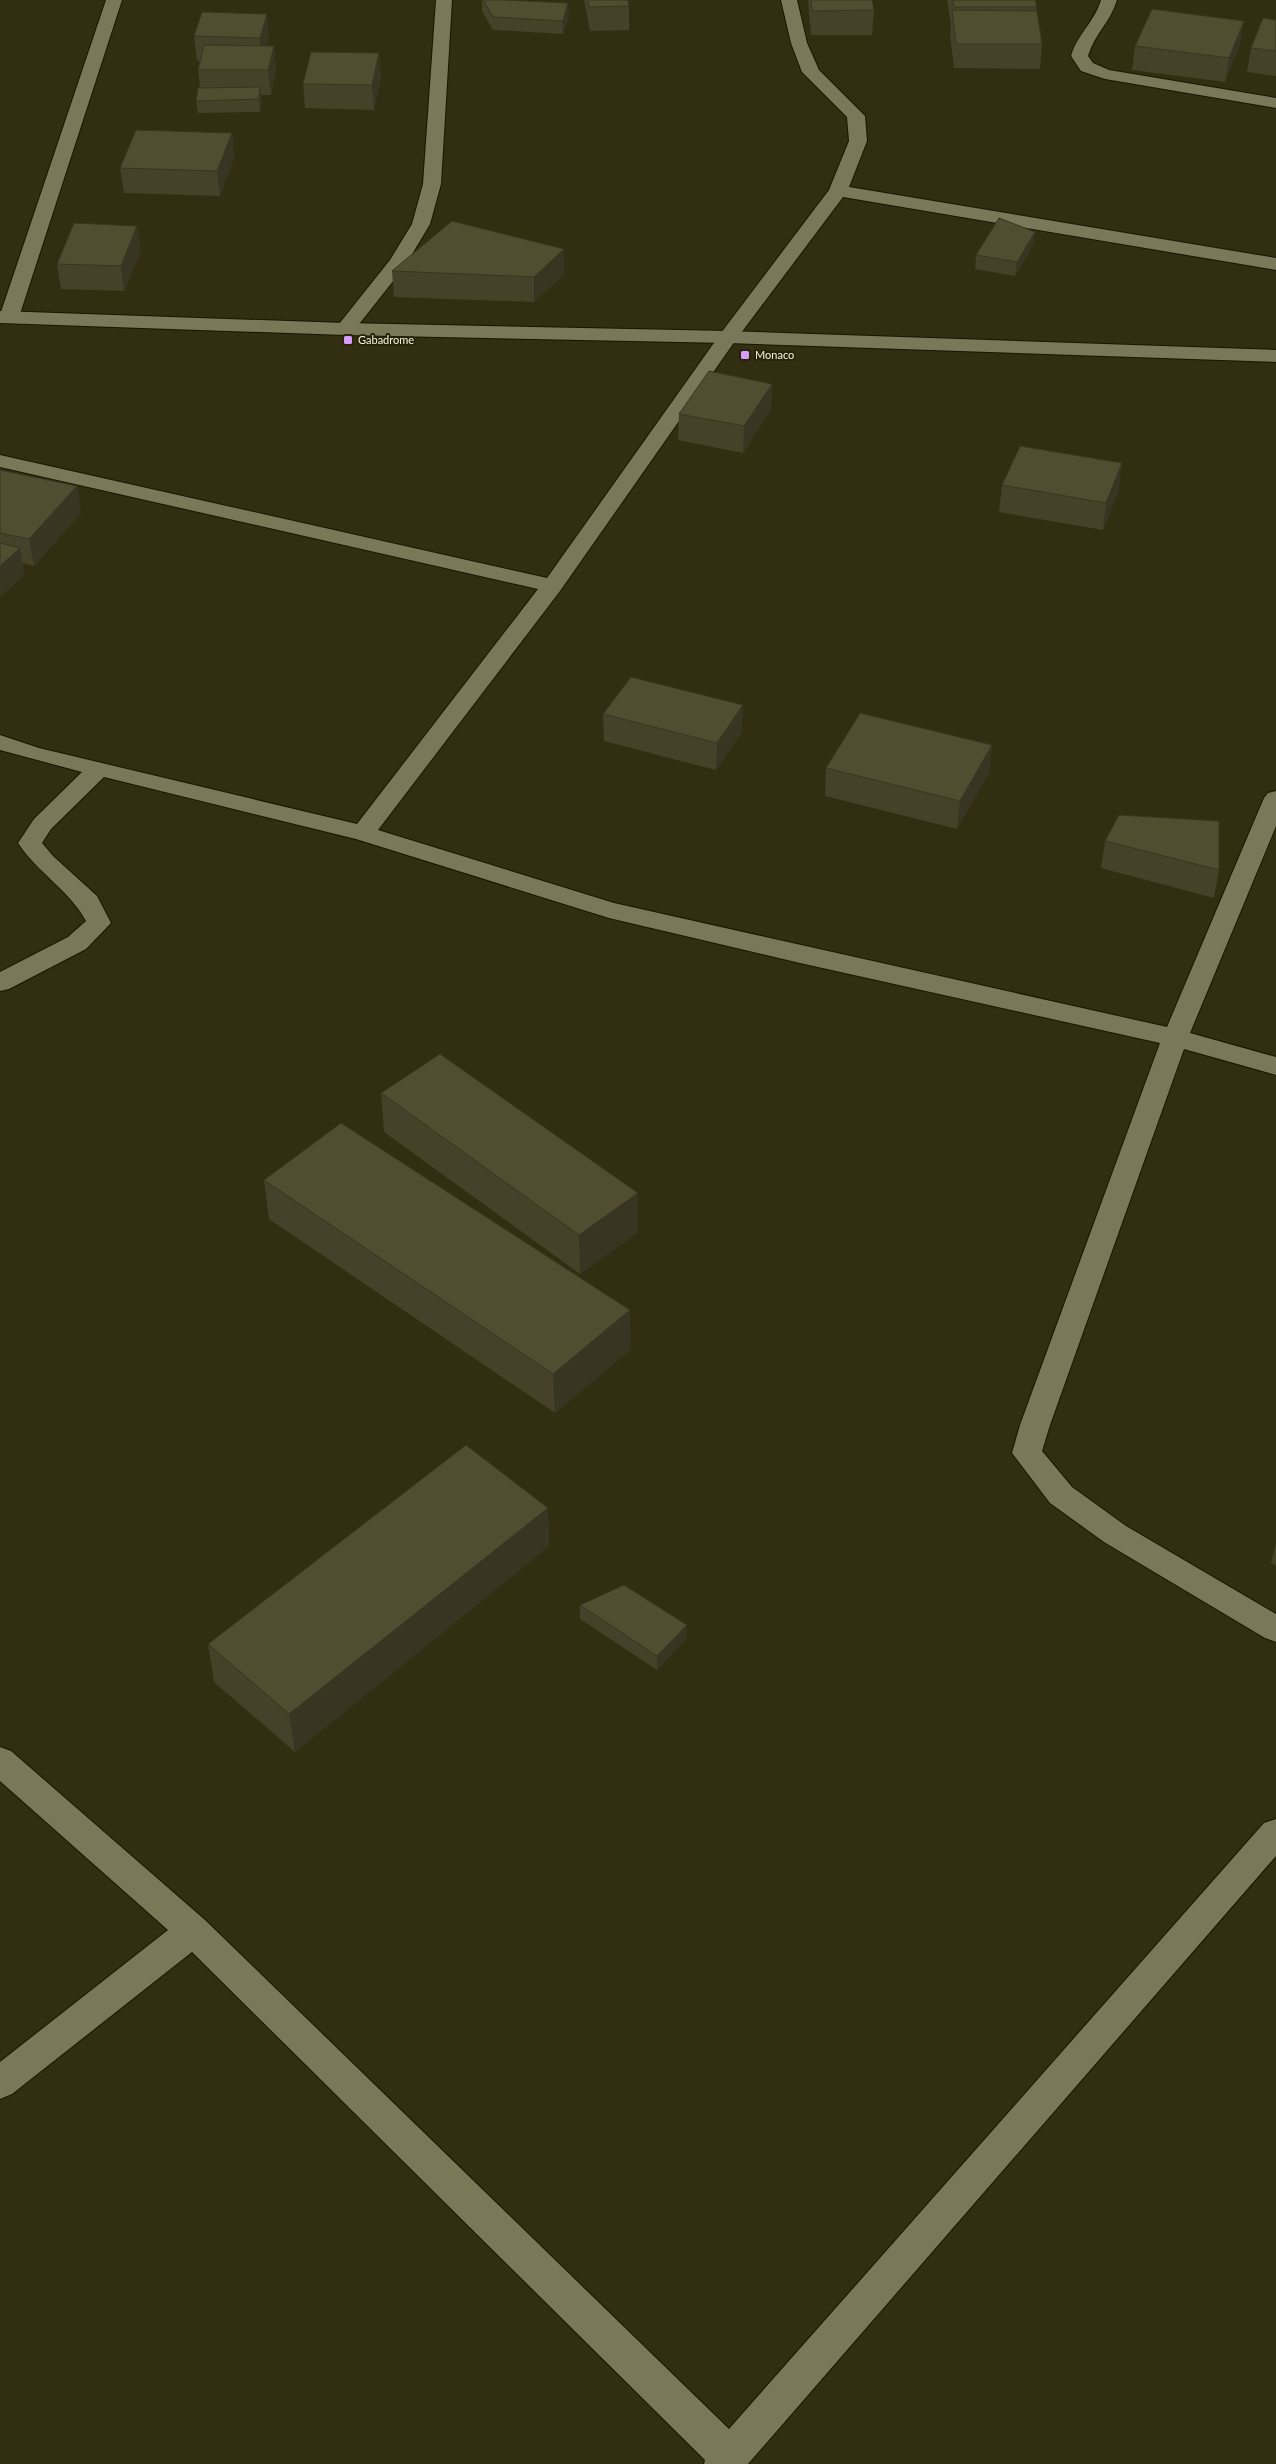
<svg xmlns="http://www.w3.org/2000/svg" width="1276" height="2464" font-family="Lato,sans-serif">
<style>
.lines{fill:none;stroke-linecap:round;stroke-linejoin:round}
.minor-casing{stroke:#191600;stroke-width:2}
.tertiary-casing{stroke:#191600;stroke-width:2}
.minor{fill:#7b7859;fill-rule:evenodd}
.tertiary{fill:#7b7859;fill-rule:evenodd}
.wall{fill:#454229}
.shaded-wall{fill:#383622}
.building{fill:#504d30;stroke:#383622}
.poi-dot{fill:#d59cfb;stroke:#272408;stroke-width:2}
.labels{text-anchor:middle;stroke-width:4;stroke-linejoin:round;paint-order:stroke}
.far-poi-label{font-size:11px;fill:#f5f4e3;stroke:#272408;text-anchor:start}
</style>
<rect width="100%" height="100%" fill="#312e12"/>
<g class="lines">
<defs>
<path id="minor" d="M106,0H122L19,317L16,321H2L0,315Z
M436,0H452L441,184L430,224L405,266L352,333H338L335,329L390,260L412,224L423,184Z
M781,0H797L807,43L819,70L865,116L867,141L849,187L1276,258V270L843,197L735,341L560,591L378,830L614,903L1167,1027L1264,798L1268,793L1276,791V826L1190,1033L1276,1057V1075L1184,1049L1050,1425L1042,1451L1072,1487L1126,1526L1276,1614V1642L1265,1638L1104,1542L1050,1503L1012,1453L1020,1425L1160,1043L800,963L609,918L356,839L104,777L51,829L42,843L53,856L97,896L111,923L86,949L9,989L0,991V972L68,937L86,921C70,891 37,872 18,843L34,819L82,772L0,750V735L39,748L357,824L538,589L0,467V455L547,578L721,333L829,190L849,141L847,117L802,72L791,43Z
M1101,0H1117C1111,21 1094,35 1088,56L1093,63L1109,70L1276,98V108L1105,79L1081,71L1071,56C1077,35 1095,21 1101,0Z
M0,1747L11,1751L205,1920L729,2429L1264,1823L1276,1819V1856L748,2464H704L705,2460L192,1952L12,2094L0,2099V2062L168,1930L0,1781Z"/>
<path id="tertiary" d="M0,311L345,323L728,331L1276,350V362L728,343L345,335L0,323Z"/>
</defs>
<use href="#minor" class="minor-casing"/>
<use href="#tertiary" class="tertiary-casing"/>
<use href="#minor" class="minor"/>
<use href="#tertiary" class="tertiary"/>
</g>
<path class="wall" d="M482,0H505L569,16L563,34L493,30L482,11Z
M584,0H628L629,6V30L590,31Z
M808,0H872L874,10L872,35H811Z
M947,0H1035L1042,44L1040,69L954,68L950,34L951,25Z
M1276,20V76L1247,72L1251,48Z
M194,36L269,38L267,46H274L276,70L271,95H261L262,99L260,112L198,113L196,101L200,88L198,70L200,61H197Z
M1240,45L1225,82L1132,70L1135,46Z
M379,53L381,77L374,110L305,108L303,84Z
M232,133L234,158L220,196L124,193L120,168Z
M1033,245L1015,276L975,269L976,255Z
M564,249V275L534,302L394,297L392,271Z
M141,251L124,291L61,289L57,264Z
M772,384L771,410L743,453L678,440L679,414Z
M0,470L77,486L81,513L34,566L22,563L24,575L0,597Z
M1002,485L1119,490L1103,530L999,512Z
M603,714L742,732L716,770L604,741Z
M992,745L989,773L957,829L825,796L826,768Z
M1105,841L1219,870L1214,898L1101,868Z
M381,1093L638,1232L580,1274L384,1132Z
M264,1180L631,1349L555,1413L269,1219Z
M548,1508L549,1546L295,1752L214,1682L208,1644Z
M1276,1543V1566L1271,1563Z
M580,1605L687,1625L686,1639L657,1670L580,1619Z"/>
<path class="shaded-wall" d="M568,3L569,16L563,34V21Z
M267,14L269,38L262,62L260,38Z
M1244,21L1240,45L1225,82L1229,58Z
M274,46L276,70L271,95L268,70Z
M379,53L381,77L374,110L372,85Z
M260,87L262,99L260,112L259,99Z
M232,133L234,158L220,196L217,171Z
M137,226L141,251L124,291L121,266Z
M1035,232L1033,245L1015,276L1017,262Z
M564,249V275L534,302V277Z
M772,384L771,410L743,453L744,426Z
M1122,463L1119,490L1103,530L1106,503Z
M77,486L81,513L34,566L29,539Z
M20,548L24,575L0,597V566Z
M743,705L742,732L716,770L717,743Z
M992,745L989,773L957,829L960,801Z
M638,1193V1232L580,1274L579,1235Z
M630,1310L631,1349L555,1413L553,1374Z
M548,1508L549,1546L295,1752L289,1714Z
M687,1625L686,1639L657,1670V1656Z"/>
<path class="building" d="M483,0H505L568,3L563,21L493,17Z
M588,0H628L629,6L589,7Z
M811,0H872L874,10L812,11Z
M953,0H1035L1037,7H954Z
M1152,9L1244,21L1229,58L1135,46Z
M952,10L1037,11L1042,44H956Z
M202,12L267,14L260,38L194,36Z
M1263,18L1276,20V51L1251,48Z
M204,45L274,46L268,70H198Z
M311,52L379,53L372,85L303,84Z
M260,87L259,99L196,101L198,88Z
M136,130L232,133L217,171L120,168Z
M999,218L1035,232L1017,262L976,255Z
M452,221L564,249L534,277L392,271Z
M74,223L137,226L121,266L57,264Z
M709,371L772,384L744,426L679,414Z
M1020,446L1122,463L1106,503L1002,485Z
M0,470L77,486L29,539L0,533Z
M0,543L20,548L0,566Z
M631,677L743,705L717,743L603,714Z
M860,713L992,745L960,801L826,768Z
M1119,815L1219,821V870L1105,841Z
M440,1054L638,1193L579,1235L381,1093Z
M341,1123L630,1310L553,1374L264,1180Z
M466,1445L548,1508L289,1714L208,1644Z
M624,1585L687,1625L657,1656L580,1605Z"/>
<g class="poi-dot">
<rect x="343" y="335" width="10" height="10" rx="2.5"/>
<rect x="740" y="350" width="10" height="10" rx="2.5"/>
</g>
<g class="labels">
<g class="far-poi-label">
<text x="358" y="344">Gabadrome</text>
<text x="755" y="359">Monaco</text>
</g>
</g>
</svg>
